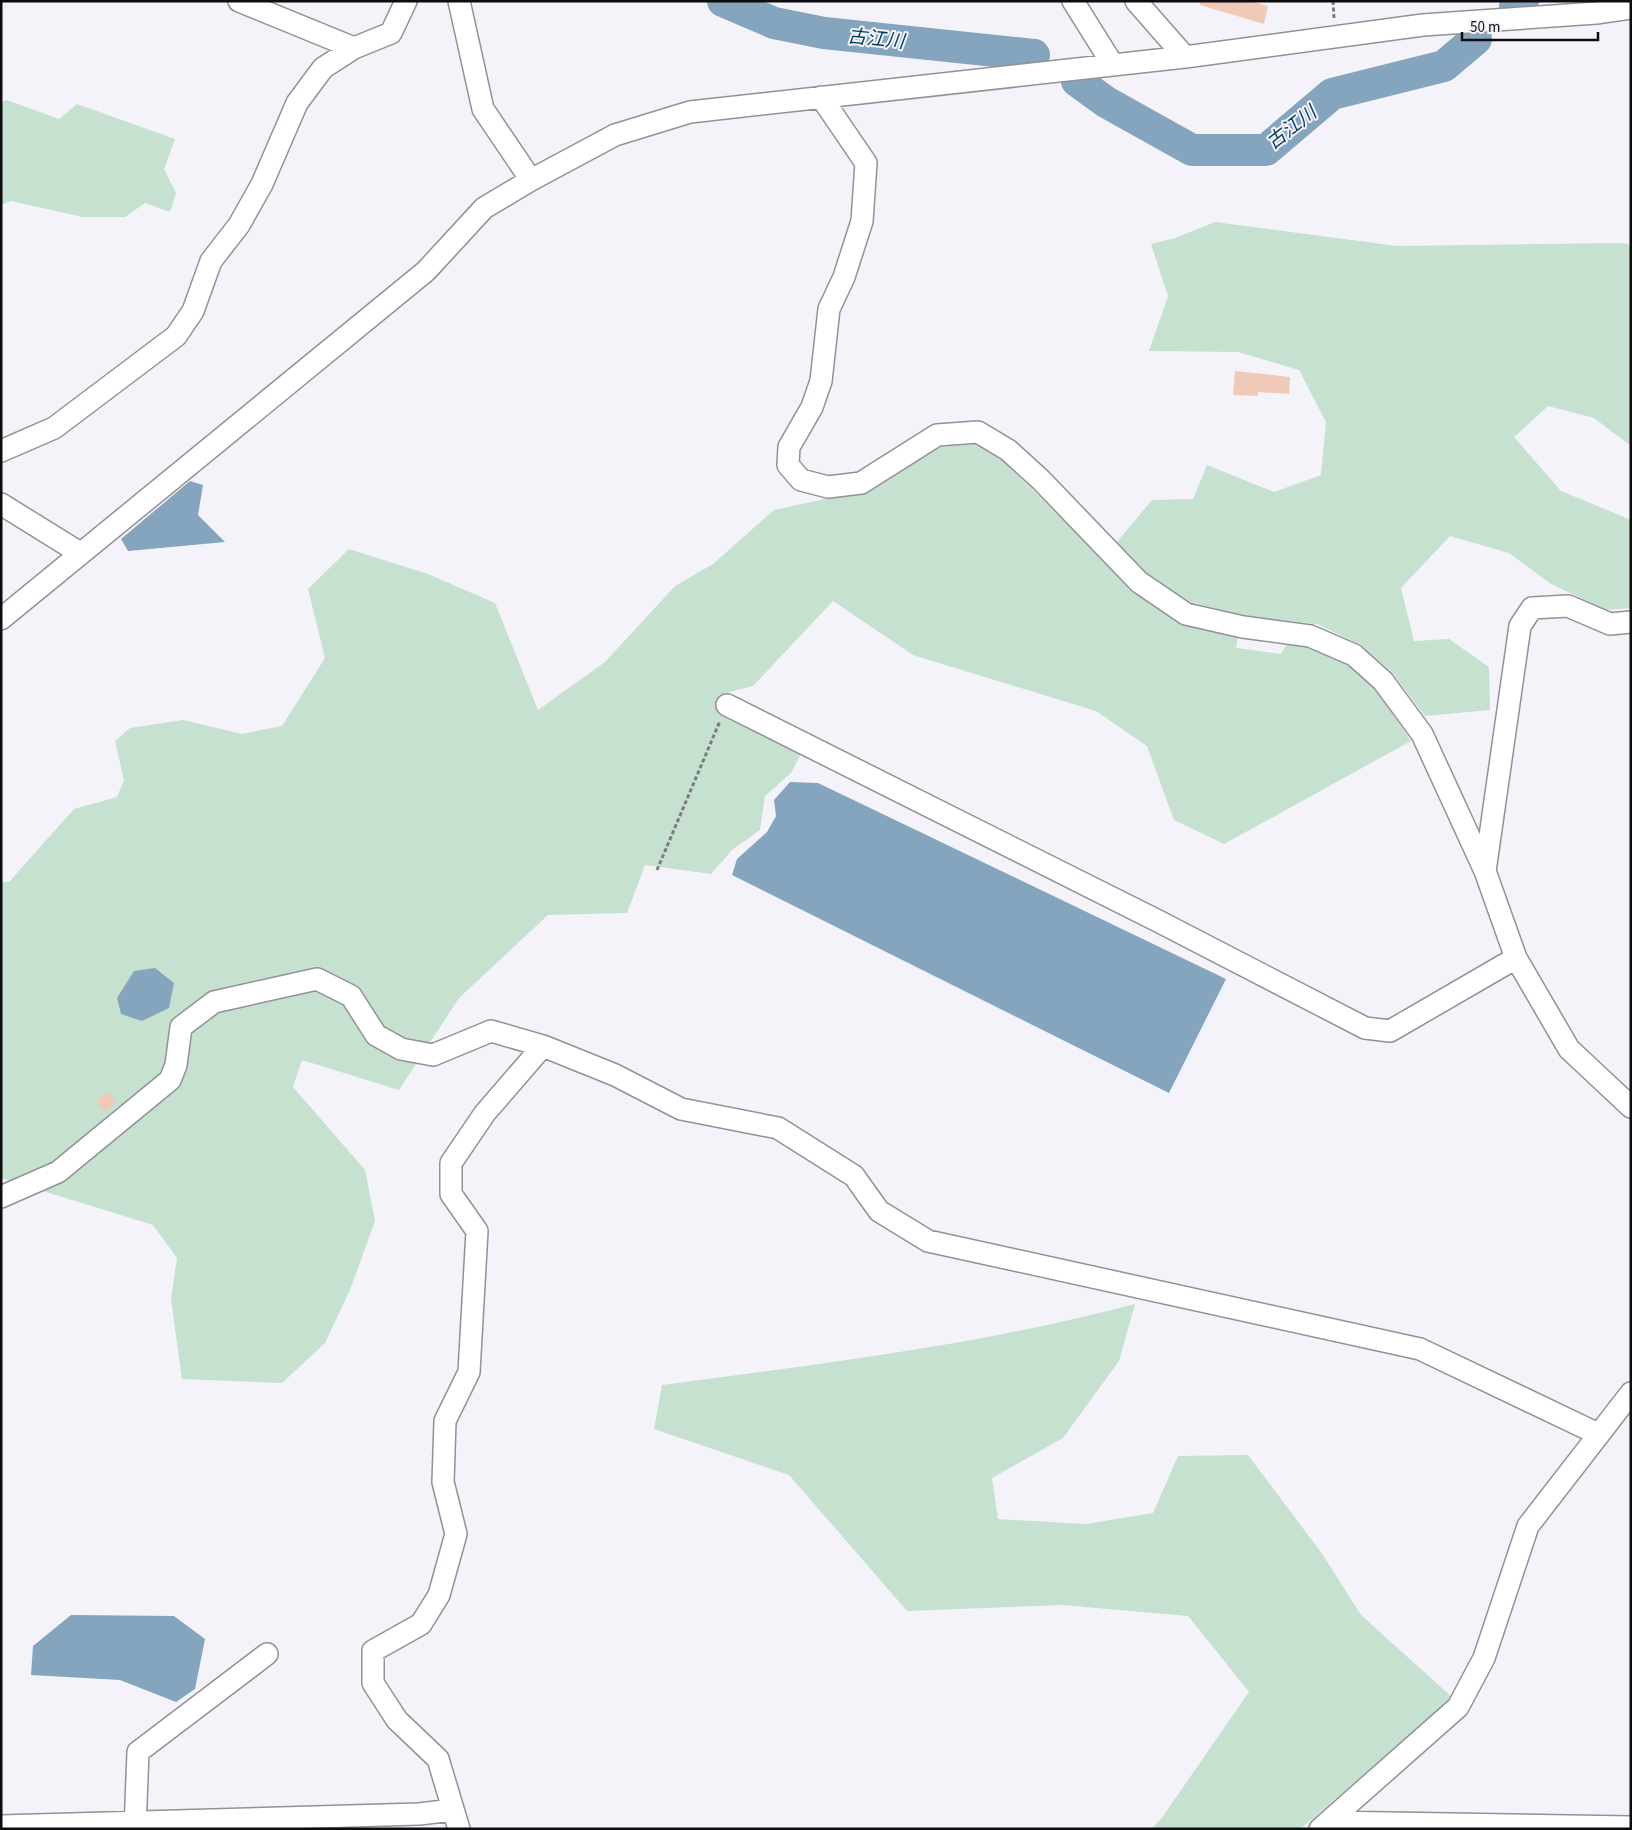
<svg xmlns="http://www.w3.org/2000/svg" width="1632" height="1830" font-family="'Source Sans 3','Noto Sans JP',sans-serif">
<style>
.green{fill:#c6e1d0}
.water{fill:#85a4bd}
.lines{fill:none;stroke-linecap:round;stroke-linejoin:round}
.river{stroke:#85a4bd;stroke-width:32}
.building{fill:#f0c9b9}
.minor-casing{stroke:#929197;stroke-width:24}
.path{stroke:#7c7b80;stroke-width:3;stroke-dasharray:4 2.5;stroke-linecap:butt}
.minor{stroke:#fff;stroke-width:21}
.labels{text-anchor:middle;stroke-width:4;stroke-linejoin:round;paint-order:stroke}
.water-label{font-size:19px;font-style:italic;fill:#023d5f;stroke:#f4f3fa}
</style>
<rect width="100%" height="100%" fill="#f4f3fa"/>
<path class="green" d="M7,100L59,119L77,104L175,139L164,169L176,193L170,212L145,203L125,217H83L11,201L1,205V102Z
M1215,222L1397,246L1623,243L1631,245V446L1594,418L1548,406L1514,437L1561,491L1631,520V608L1606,610L1551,584L1509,553L1450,536L1401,588L1414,641L1449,639L1489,667L1490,710L1425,716L1391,671L1361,645L1317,624L1251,617L1190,602L1149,578L1116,543L1152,500L1193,499L1207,465L1274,492L1321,475L1326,422L1299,370L1238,352L1149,351L1168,296L1151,244L1175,238Z
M975,444L999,457L1130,585L1182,624L1238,636L1236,648L1281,654L1289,640L1348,661L1377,691L1411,741L1224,844L1174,820L1147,746L1096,711L913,655L833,601L753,686L718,695V710L801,754L791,773L765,796L760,830L732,850L711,874L645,865L627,913L548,915L459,998L399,1090L302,1060L293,1087L365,1170L375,1221L350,1290L325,1343L282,1383L182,1379L171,1299L177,1258L153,1225L1,1178V882H9L74,809L117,797L124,780L115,741L130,728L183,720L242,734L282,726L325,658L308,589L349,549L428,574L495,603L538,710L605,662L675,586L713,564L774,510L866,490L940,447Z
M1135,1304L1119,1361L1063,1438L992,1478L998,1519L1086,1524L1153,1513L1178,1456L1248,1455L1323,1555L1361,1615L1453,1698L1300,1829H1151L1161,1819L1249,1692L1188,1616L1062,1605L907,1611L789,1475L654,1429L662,1385C820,1364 980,1345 1135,1304Z"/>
<path class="water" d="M190,481L203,485L198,515L225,542L128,551L121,539Z
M790,782L818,783L1226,979L1169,1093L732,875L737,859L767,832L776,816L774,800Z
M155,968L174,983L169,1008L142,1021L121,1014L117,998L134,971Z
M71,1615L174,1616L205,1639L195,1689L176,1702L120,1680L31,1675L33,1646Z"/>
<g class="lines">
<path class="river" d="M723,1L774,23L824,33L1034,55
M1515,6L1523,1
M1077,81L1106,102L1192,150H1266L1332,94L1444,66L1476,39"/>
</g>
<path class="building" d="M1200,1H1250L1268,6L1264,24L1200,5Z
M1235,371L1290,377L1289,394L1258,392V396L1233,395Z
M106,1092L116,1102L106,1112L96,1102Z"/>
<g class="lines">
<defs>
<path id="minor" d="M239,1L354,48
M459,1L483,109L531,180
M1073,1L1113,65
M1136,1L1185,57
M821,97L866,163L862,221L844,277L829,309L821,381L812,407L789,447L788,465L801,480L828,487L861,483L937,435L978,432L1008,450L1041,480L1139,582L1186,614L1243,627L1310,636L1354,655L1383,681L1422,734L1485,871L1516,958L1569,1049L1631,1107
M1,451L54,428L176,336L193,311L211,261L239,225L262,184L297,103L323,68L354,48L391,33L406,1
M1,504L80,553
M1,619L426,271L484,208L531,180L615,135L690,112L1185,57L1423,25L1596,13L1631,8
M727,705L1158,921L1365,1028L1390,1031L1516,958
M1485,871L1520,626L1532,608L1568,606L1610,624L1631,622
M1,1197L58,1172L170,1080L176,1065L181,1027L214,1002L317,979L351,996L376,1035L401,1049L433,1055L491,1031L543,1046L615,1075L681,1109L778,1128L854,1176L879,1211L928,1241L1420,1349L1598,1434
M1328,1822L1631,1827
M1,1826L419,1814L453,1810
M135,1829L138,1752L267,1654
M459,1829L438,1759L397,1720L373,1683V1651L421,1624L439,1595L456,1534L443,1482L445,1421L469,1372L477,1231L451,1194V1163L485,1113L543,1046
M1320,1829L1458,1707L1484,1658L1528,1526L1631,1393"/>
</defs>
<use href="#minor" class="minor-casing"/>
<path class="path" d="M1333,1L1334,18
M657,870L720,721"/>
<use href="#minor" class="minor"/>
</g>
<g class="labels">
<g class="water-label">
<text transform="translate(876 38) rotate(6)" y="7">古江川</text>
<text transform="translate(1291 127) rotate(-38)" y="7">古江川</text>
</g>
</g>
<rect width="1632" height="1830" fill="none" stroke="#0d0d0f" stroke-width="5"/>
<path d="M1462 32v8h136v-8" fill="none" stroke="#0d0d0f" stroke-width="2.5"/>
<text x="1470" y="32" font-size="15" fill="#0d0d0f" stroke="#f4f3fa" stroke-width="4" paint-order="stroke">50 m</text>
</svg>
